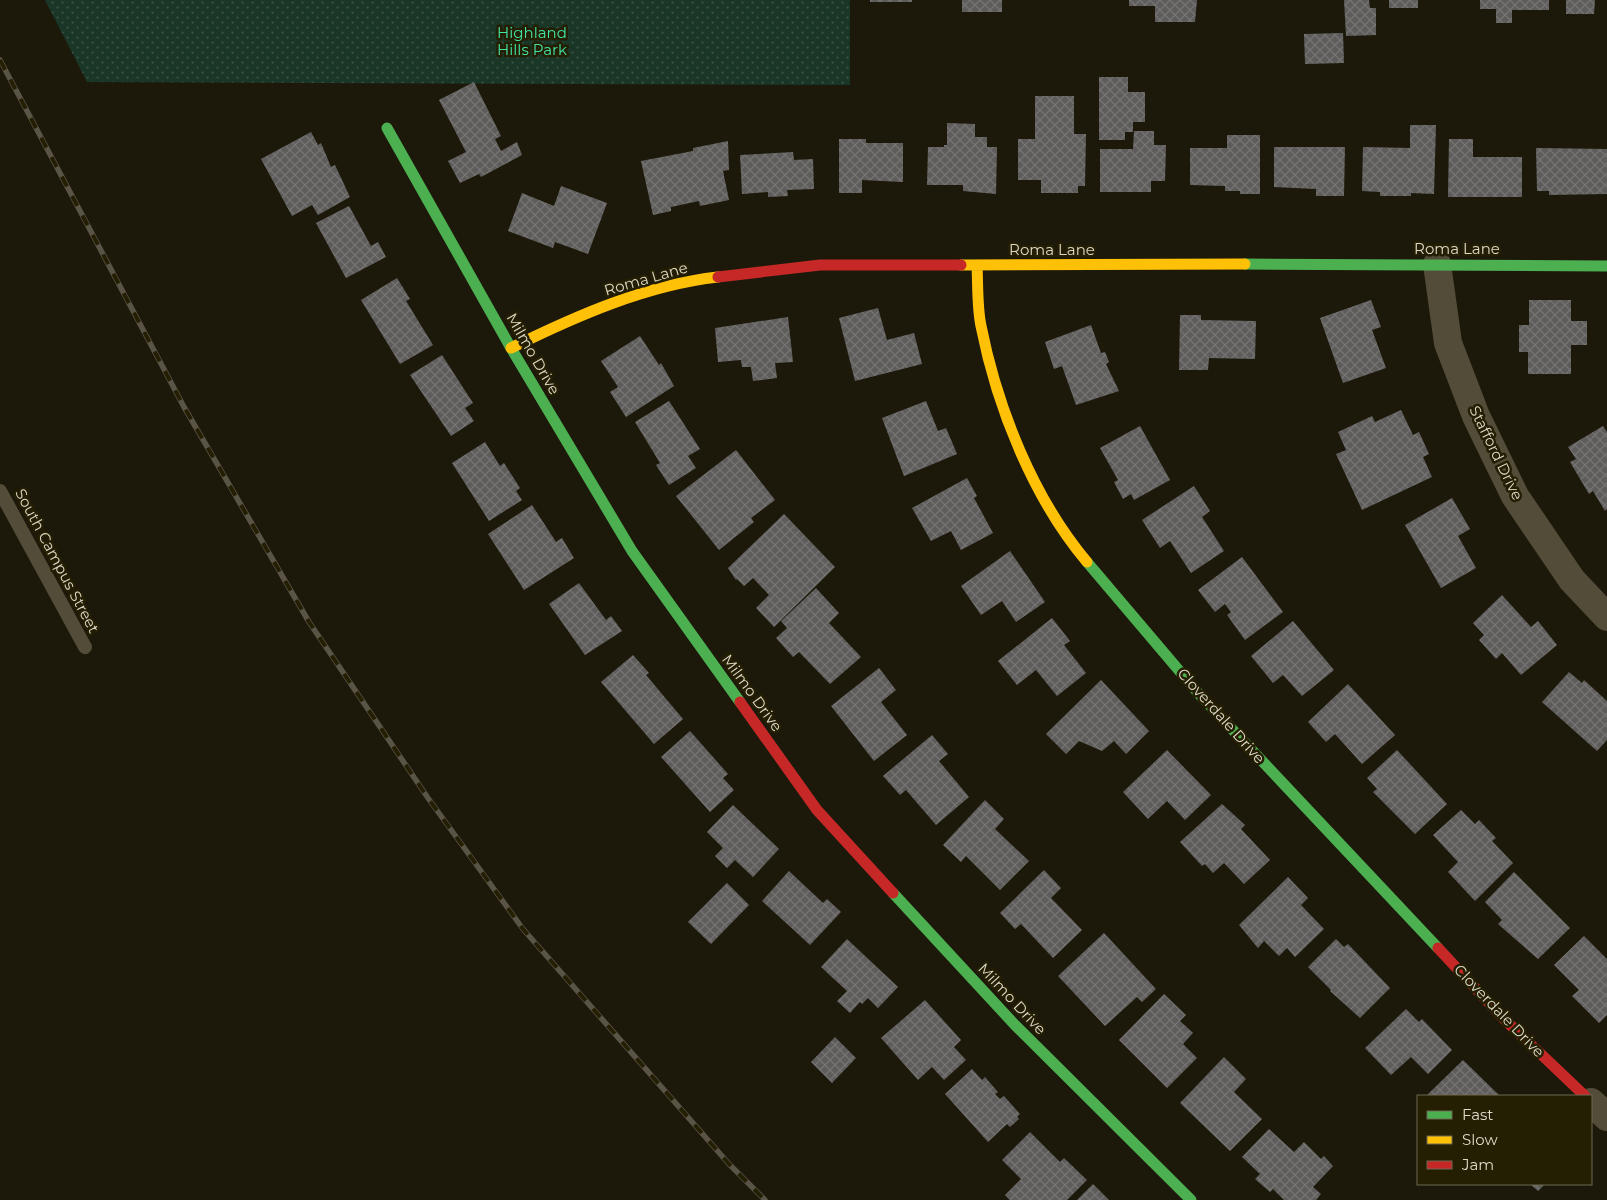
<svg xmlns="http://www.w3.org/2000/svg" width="1607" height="1200" font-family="Montserrat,sans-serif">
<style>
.park{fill:url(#park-dots)}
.building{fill:url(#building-cross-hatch)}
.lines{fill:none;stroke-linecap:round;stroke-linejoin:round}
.lane{stroke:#534c38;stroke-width:14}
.street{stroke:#534c38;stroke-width:28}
.fast{stroke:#4caf50;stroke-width:11}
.slow{stroke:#ffc107;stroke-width:11}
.jam{stroke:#c62828;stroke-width:11}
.rail-casing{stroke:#5a5446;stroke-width:5.5}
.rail{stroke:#241e03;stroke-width:4;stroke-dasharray:11;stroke-linecap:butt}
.labels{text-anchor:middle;stroke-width:5;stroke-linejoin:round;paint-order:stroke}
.park-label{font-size:15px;fill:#42e5a8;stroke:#241e03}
.street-label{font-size:15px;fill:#dedaca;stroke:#241e03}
</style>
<defs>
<pattern id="park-dots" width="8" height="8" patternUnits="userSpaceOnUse" patternTransform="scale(1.25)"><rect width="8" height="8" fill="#193627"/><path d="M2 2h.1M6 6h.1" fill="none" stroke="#3a5245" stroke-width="1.8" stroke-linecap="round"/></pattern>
<pattern id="building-cross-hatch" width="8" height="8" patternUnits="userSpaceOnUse" patternTransform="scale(1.25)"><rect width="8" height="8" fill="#5f5d5c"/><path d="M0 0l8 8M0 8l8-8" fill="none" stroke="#767472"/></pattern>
</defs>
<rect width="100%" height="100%" fill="#1c190b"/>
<path class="park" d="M45,0H850V85L87,82Z"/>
<path class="building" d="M870,0H912V2H870Z
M962,0H1002V12H962Z
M1129,0H1197L1195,22H1155V6H1129Z
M1344,0H1369L1370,8H1376V35L1346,36Z
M1389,0H1418V8H1389Z
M1480,0H1549V10H1512V23H1496V9H1480Z
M1566,0H1595L1594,14H1566Z
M1343,33L1344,63L1305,64L1304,34Z
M1099,77H1128V92H1145V122H1133V132H1125V140H1099Z
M474,82L501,136L495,139L501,151L517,142L522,155L481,177L479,174L460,183L448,161L466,152L439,100Z
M1035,96H1074V134H1086L1085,186H1078V193H1041V180H1018V139H1035Z
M947,123L975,124V137H987V147H997L996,194L963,191V185H927L928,147H944V145H947Z
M1410,125H1436L1434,194L1411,193V196H1380V192L1362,191L1363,147L1410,148Z
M1134,131H1154V145H1166L1165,181H1151V192H1100V149H1133Z
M311,132L318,145L321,143L331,167L335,165L350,197L318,215L312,205L292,216L261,159Z
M1227,135H1260V194H1240V191H1225V186L1190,185V148H1227Z
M839,139H866V143H903V182L862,180V193H839Z
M1449,139H1473V157H1522V197H1448Z
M728,141L729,170L723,171L729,200L700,206L699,201L671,207V211L653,215L641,161L693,151V148Z
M1274,147H1345L1344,196H1316V189L1274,187Z
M1536,148L1607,149V194L1549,195V191H1537Z
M793,152L794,160L813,159L814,189L787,190L788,196L768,197V192L742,194L740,155Z
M561,186L607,203L588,254L555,242L553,248L508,231L522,193L554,206Z
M349,206L371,246L378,242L386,257L346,278L316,223Z
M397,278L410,299L406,301L433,345L400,364L361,300Z
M1371,300L1381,327L1372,330L1386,368L1343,383L1320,318Z
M1529,300H1571V321H1587V345H1571V374H1528V352H1519V325H1529Z
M878,308L887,340L914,333L922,364L855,381L839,318Z
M1180,315H1201V320L1256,321L1255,359L1209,358L1208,370H1179Z
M788,317L793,362L775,363L777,378L753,381L751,367H742L741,360L718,362L715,328Z
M1091,325L1101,353L1105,352L1109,362L1106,364L1119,391L1076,405L1062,366L1054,369L1045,342Z
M640,336L659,365L661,363L674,386L626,417L610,392L618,387L601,361Z
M442,355L473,403L465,408L474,421L451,436L410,375Z
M669,401L700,449L688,456L696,468L669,485L656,465L660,463L635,422Z
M926,401L938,431L946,428L957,454L904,476L882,418Z
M1401,410L1413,435L1419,432L1429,454L1423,457L1432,477L1362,510L1336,454L1346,450L1338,432L1372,416L1375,422Z
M1140,426L1170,480L1134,500L1131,494L1123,499L1114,482L1118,480L1100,448Z
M1603,426L1607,432V509L1605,511L1593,491L1589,494L1570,462L1576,459L1568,447Z
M485,442L500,466L504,463L520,488L516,491L522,500L489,521L452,463Z
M736,450L775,500L751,518L754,522L719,550L676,496Z
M967,478L977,496L974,498L993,533L961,550L951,531L931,541L912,508Z
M1194,486L1210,511L1202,517L1224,551L1191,573L1170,541L1160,548L1142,520Z
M1452,498L1470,529L1458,536L1476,568L1441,588L1405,525Z
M532,505L556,542L562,538L574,558L524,590L488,534Z
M784,514L835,567L774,627L756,608L769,595L753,578L744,586L737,579L736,580L728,568Z
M1010,551L1045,602L1016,622L1002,601L981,615L961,586Z
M1242,557L1283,612L1245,640L1227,615L1231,612L1225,604L1215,612L1198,590Z
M579,583L606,620L611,616L622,631L585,655L549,604Z
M816,588L839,613L829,623L861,657L830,684L799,652L793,657L776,638L787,628L781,621Z
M1502,595L1531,627L1538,621L1557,645L1521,675L1502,653L1496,659L1479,640L1484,635L1473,623Z
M1052,618L1070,641L1064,645L1086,673L1057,696L1036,670L1017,685L998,661Z
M1293,621L1334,670L1302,696L1283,675L1273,683L1251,656Z
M633,655L649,673L646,675L683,719L654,744L601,682Z
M879,668L896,690L881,702L907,735L874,761L831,706Z
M1569,672L1582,683L1584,680L1607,701V740L1597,751L1542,702Z
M1101,680L1149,731L1126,754L1114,741L1102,751L1079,741L1066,754L1046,734Z
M1348,684L1395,735L1362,764L1335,734L1326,742L1308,722Z
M690,731L728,774L723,778L734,790L710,812L661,757Z
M932,735L948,754L939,761L969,797L936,825L906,790L900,795L883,776Z
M1167,750L1211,795L1185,820L1167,801L1148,819L1123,792Z
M1397,750L1447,804L1415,834L1373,792L1377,789L1367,778Z
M985,800L1004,819L995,829L1029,861L1000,890L966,856L961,862L943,845Z
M1222,804L1245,825L1241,829L1270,860L1244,884L1224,863L1213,873L1205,864L1202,866L1180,842Z
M733,805L779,849L753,877L735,860L727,868L715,856L723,848L707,832Z
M1461,810L1475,824L1479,820L1496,838L1492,841L1513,863L1475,901L1448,872L1458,862L1433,835Z
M1044,870L1061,888L1051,898L1082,930L1053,958L1021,924L1015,929L1000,913Z
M789,871L823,903L827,899L841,912L810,945L762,901Z
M1514,872L1570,928L1538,959L1498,924L1502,920L1485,902Z
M1288,877L1308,898L1301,905L1324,929L1295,957L1287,948L1279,956L1264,941L1258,948L1239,925Z
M727,883L749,905L711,944L688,922Z
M1104,933L1156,989L1142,1002L1137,997L1105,1026L1058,976Z
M1584,936L1607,959V1015L1599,1023L1572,996L1579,990L1554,965Z
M847,939L898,987L878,1008L868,998L862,1004L860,1002L850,1013L837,1001L847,991L821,967Z
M1336,939L1344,947L1348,944L1390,988L1360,1018L1330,991L1331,990L1308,967Z
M1164,994L1186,1015L1180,1021L1193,1033L1183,1044L1197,1058L1167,1088L1119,1040Z
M925,1000L961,1040L954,1047L966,1060L944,1080L932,1067L918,1080L881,1038Z
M1406,1009L1419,1022L1422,1019L1452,1050L1428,1074L1411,1057L1391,1075L1365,1048Z
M835,1037L856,1058L832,1083L811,1062Z
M1224,1057L1246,1079L1234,1092L1262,1119L1230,1151L1180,1103Z
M1463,1060L1500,1096H1426Z
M972,1069L982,1080L985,1077L998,1092L995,1094L1000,1099L1004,1096L1020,1114L1017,1117L1019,1119L1010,1127L1007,1124L988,1142L945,1094Z
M1269,1129L1294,1152L1304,1142L1321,1159L1324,1156L1333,1166L1313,1187L1321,1194L1316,1200H1284L1273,1189L1270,1192L1255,1179L1260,1174L1242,1157Z
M1030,1132L1060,1162L1064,1158L1087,1180L1067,1200H1010L1005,1195L1021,1179L1002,1160Z
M1093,1184L1109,1200H1077Z
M1530,1184H1545L1538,1191Z"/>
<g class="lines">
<path class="lane" d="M0,491L85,647"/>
<path class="street" d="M1437,264L1448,343L1476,416L1515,496L1572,580L1607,617
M1591,1102L1607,1117"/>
<path class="fast" d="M387,128L511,348L632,551L740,702
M1245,264L1607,266
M1087,562L1199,694L1438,948
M893,893L1015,1025L1191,1200"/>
<path class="slow" d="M961,265L1245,264
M977,265C978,285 977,307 981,326C997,407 1033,498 1087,562
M511,348C576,316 646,285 718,277"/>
<path class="jam" d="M718,277L820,265H961
M740,702L817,810L893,893
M1438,948L1504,1019L1585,1096"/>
<defs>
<path id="rail" d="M0,60L184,407L309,622L428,798L523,929L729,1164L765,1200"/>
</defs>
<use href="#rail" class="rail-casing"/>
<use href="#rail" class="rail"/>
</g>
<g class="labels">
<g class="park-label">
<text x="532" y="38">Highland<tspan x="532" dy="17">Hills Park</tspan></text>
</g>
<g class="street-label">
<text x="1457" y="254">Roma Lane</text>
<text x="1052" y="255">Roma Lane</text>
<text transform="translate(646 279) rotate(-16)" y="5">Roma Lane</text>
<text transform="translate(533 354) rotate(60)" y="5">Milmo Drive</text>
<text transform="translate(1496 453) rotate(64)" y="5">Stafford Drive</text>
<text transform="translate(57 561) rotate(62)" y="5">South Campus Street</text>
<text transform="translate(752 693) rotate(54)" y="5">Milmo Drive</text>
<text transform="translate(1221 716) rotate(48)" y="5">Cloverdale Drive</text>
<text transform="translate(1012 999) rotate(47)" y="5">Milmo Drive</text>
<text transform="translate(1499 1011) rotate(46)" y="5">Cloverdale Drive</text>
</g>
</g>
<rect x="1417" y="1095" width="175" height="90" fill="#241e03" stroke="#6e6953"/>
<rect x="1427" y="1111" width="25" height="8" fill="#4caf50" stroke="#6e6953"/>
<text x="1462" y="1120" font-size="15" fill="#dedaca">Fast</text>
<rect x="1427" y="1136" width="25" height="8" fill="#ffc107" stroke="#6e6953"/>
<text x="1462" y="1145" font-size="15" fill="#dedaca">Slow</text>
<rect x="1427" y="1161" width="25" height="8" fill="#c62828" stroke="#6e6953"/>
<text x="1462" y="1170" font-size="15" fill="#dedaca">Jam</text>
</svg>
